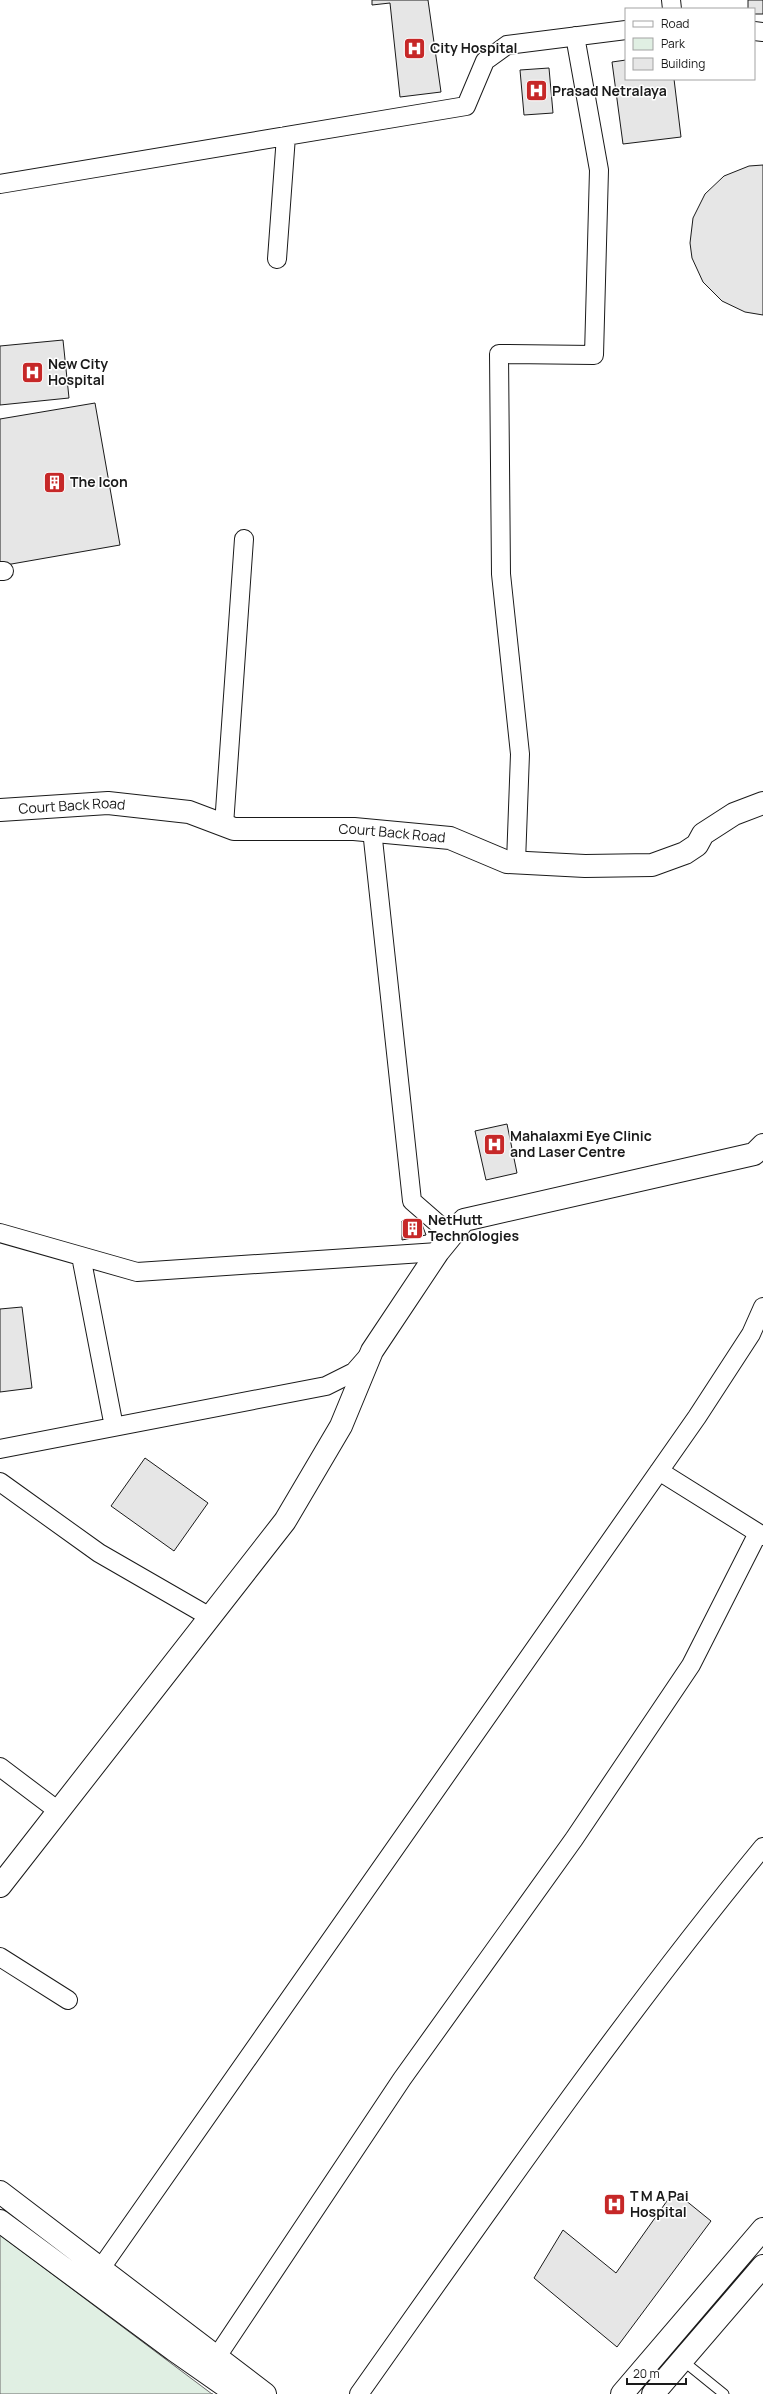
<svg xmlns="http://www.w3.org/2000/svg" width="763" height="2394" font-family="Manrope,sans-serif">
<style>
.green{fill:#e0efe3;stroke:#6a6a6a}
.building{fill:#e6e6e6;stroke:#1a1a1a}
.lines{fill:none;stroke-linecap:round;stroke-linejoin:round}
.service-casing{stroke:#1a1a1a;stroke-width:11}
.minor-casing{stroke:#1a1a1a;stroke-width:20}
.tertiary-casing{stroke:#1a1a1a;stroke-width:24}
.secondary-casing{stroke:#1a1a1a;stroke-width:24}
.primary-casing{stroke:#1a1a1a;stroke-width:24}
.service{stroke:#fff;stroke-width:9}
.minor{stroke:#fff;stroke-width:18}
.tertiary{stroke:#fff;stroke-width:22}
.secondary{stroke:#fff;stroke-width:22}
.primary{stroke:#fff;stroke-width:22}
.labels{text-anchor:middle;stroke-width:3;stroke-linejoin:round;paint-order:stroke}
.poi-label{font-size:14px;font-weight:bold;fill:#1a1a1a;stroke:#fff;text-anchor:start}
.street-label{font-size:14px;fill:#1a1a1a;stroke:#fff}
</style>
<rect width="100%" height="100%" fill="#fff"/>
<path class="green" d="M0,2235L212,2394H213H0Z"/>
<path class="building" d="M372,0H428L441,92L400,97L390,3L372,5Z
M748,0H763V14H754V9H748Z
M626,60V79H674L681,137L623,144L612,62Z
M549,68L553,113L524,115L520,70Z
M763,165V315L745,312L722,301L703,282L692,258L690,243L693,218L705,194L724,176L749,166Z
M63,340L69,398L0,405V346Z
M95,403L120,545L0,566V419Z
M507,1124L517,1173L486,1180L475,1131Z
M420,1219L426,1235L402,1240V1221Z
M22,1307L32,1388L0,1392V1309Z
M145,1458L208,1503L174,1551L111,1506Z
M674,2191L711,2221L617,2347L534,2278L563,2230L616,2273Z"/>
<g class="lines">
<defs>
<path id="service" d="M682,2360L724,2394"/>
<path id="minor" d="M671,0L672,9
M754,31L763,32
M0,184L466,106L485,61L507,45L626,30
M277,259L286,136
M0,571H4
M224,825L244,539
M372,830L412,1201L451,1235
M516,862L520,754L501,574L499,354L594,355L599,170L575,36
M0,1233L137,1272L438,1252
M81,1256L114,1427
M0,1449L326,1386L354,1372L368,1356
M659,1471L763,1536
M0,1482L99,1553L210,1617
M0,1767L57,1810
M0,1957L68,2000
M101,2268L697,1417L751,1334L763,1307
M216,2358L402,2079L574,1839L691,1665L758,1533
M359,2394C490,2209 619,2022 763,1847"/>
<g id="tertiary">
<path id="s1" d="M0,810L108,803L189,812L234,829H354L450,838L507,862L585,866L652,865L685,853L697,845L703,834L734,814L763,803"/>
<path d="M0,1886L285,1521L341,1426L372,1351L438,1252L464,1220L754,1154L763,1145"/>
</g>
<path id="secondary" d="M0,2192L265,2394
M0,2221L174,2350L237,2394"/>
<path id="primary" d="M622,2394L763,2229
M653,2394L763,2266"/>
</defs>
<use href="#service" class="service-casing"/>
<use href="#minor" class="minor-casing"/>
<use href="#tertiary" class="tertiary-casing"/>
<use href="#secondary" class="secondary-casing"/>
<use href="#primary" class="primary-casing"/>
<use href="#service" class="service"/>
<use href="#minor" class="minor"/>
<use href="#tertiary" class="tertiary"/>
<use href="#secondary" class="secondary"/>
<use href="#primary" class="primary"/>
</g>
<defs>
<symbol id="hospital-square" viewBox="-11 -11 22 22"><rect x="-9" y="-9" width="18" height="18" rx="4" fill="#c62828" stroke="#fff"/><path d="M-5-5h3v3.5h4V-5h3V5h-3V1.5h-4V5h-3Z" fill="#fff"/></symbol>
<symbol id="building-square" viewBox="-11 -11 22 22"><rect x="-9" y="-9" width="18" height="18" rx="4" fill="#c62828" stroke="#fff"/><path d="M-4-6H4V6H1V3H-1V6H-4ZM-2.5-4.3h1.7v1.8h-1.7ZM.8-4.3h1.7v1.8H.8ZM-2.5-1h1.7V.8h-1.7ZM.8-1h1.7V.8H.8Z" fill="#fff"/></symbol>
</defs>
<g fill-rule="evenodd">
<use href="#hospital-square" x="402" y="36" width="25" height="25"/>
<use href="#hospital-square" x="524" y="78" width="25" height="25"/>
<use href="#hospital-square" x="20" y="360" width="25" height="25"/>
<use href="#building-square" x="42" y="470" width="25" height="25"/>
<use href="#hospital-square" x="482" y="1132" width="25" height="25"/>
<use href="#building-square" x="400" y="1216" width="25" height="25"/>
<use href="#hospital-square" x="602" y="2192" width="25" height="25"/>
</g>
<g class="labels">
<g class="poi-label">
<text x="430" y="53">City Hospital</text>
<text x="552" y="96">Prasad Netralaya</text>
<text x="48" y="369">New City<tspan x="48" dy="16">Hospital</tspan></text>
<text x="70" y="487">The Icon</text>
<text x="510" y="1141">Mahalaxmi Eye Clinic<tspan x="510" dy="16">and Laser Centre</tspan></text>
<text x="428" y="1225">NetHutt<tspan x="428" dy="16">Technologies</tspan></text>
<text x="630" y="2201">T M A Pai<tspan x="630" dy="16">Hospital</tspan></text>
</g>
<g class="street-label">
<text dy="5" stroke="none"><textPath href="#s1" startOffset="72">Court Back Road</textPath></text>
<text dy="5" stroke="none"><textPath href="#s1" startOffset="396">Court Back Road</textPath></text>
</g>
</g>
<rect x="625" y="8" width="130" height="72" fill="#ffffff" stroke="#a3a3a3"/>
<rect x="633" y="21" width="20" height="6" fill="#ffffff" stroke="#a3a3a3"/>
<text x="661" y="28" font-size="12" fill="#1a1a1a">Road</text>
<rect x="633" y="38" width="20" height="12" fill="#e0efe3" stroke="#a3a3a3"/>
<text x="661" y="48" font-size="12" fill="#1a1a1a">Park</text>
<rect x="633" y="58" width="20" height="12" fill="#e6e6e6" stroke="#a3a3a3"/>
<text x="661" y="68" font-size="12" fill="#1a1a1a">Building</text>
<path d="M627 2378v6h59v-6" fill="none" stroke="#1a1a1a" stroke-width="2"/>
<text x="633" y="2378" font-size="12" fill="#1a1a1a" stroke="#ffffff" stroke-width="3" paint-order="stroke">20 m</text>
</svg>
